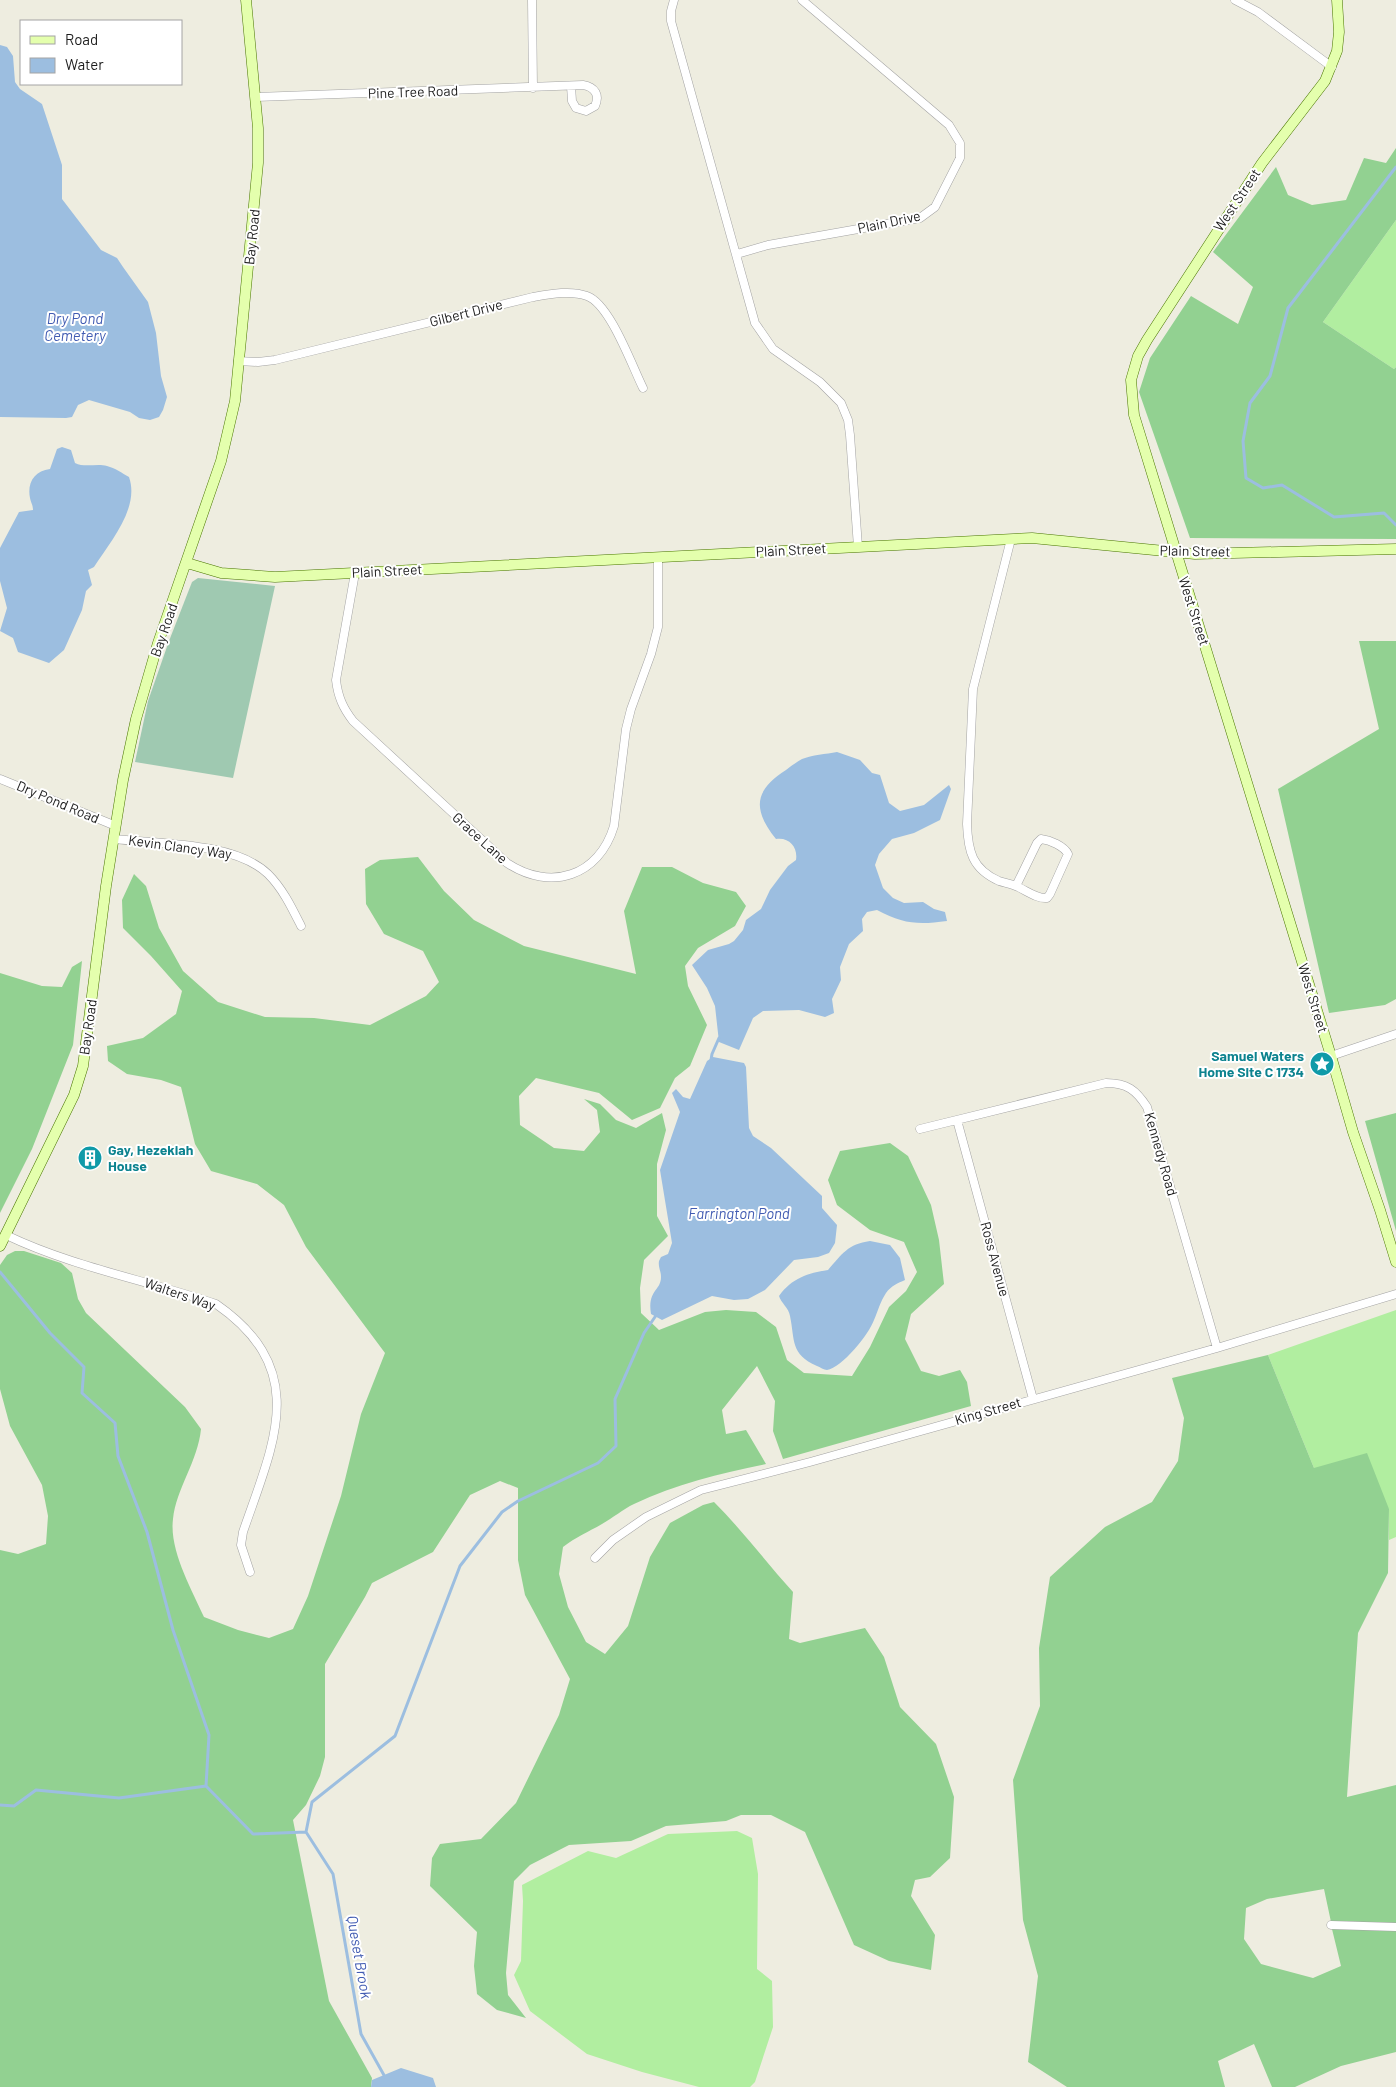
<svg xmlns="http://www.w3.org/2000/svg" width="1396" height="2087" font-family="Barlow,sans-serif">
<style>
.grass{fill:#b1eea0}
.forest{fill:#92d191}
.cemetery{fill:#9fc9b1}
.water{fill:#9cbee0}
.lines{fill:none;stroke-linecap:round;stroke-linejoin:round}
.stream{stroke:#9cbee0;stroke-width:3}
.street-casing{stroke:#a3a3a3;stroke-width:9}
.secondary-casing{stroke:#497500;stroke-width:11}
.street{stroke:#fff;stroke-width:8}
.secondary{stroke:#e4ffad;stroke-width:10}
.labels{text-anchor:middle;stroke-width:4;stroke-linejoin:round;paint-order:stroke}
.street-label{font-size:14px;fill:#1c1c1c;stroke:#fff}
.culture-label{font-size:14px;font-weight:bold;fill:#0d838f;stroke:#fff;text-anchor:end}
.water-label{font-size:15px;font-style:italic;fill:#415bb2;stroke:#fff}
</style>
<rect width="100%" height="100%" fill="#eeede0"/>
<path class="grass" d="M1396,220V367L1394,369L1323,322Z
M1396,1310V1537L1389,1540V1509L1314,1468L1268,1355Z
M737,1831L752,1838L758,1874L757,1969L772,1981L773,2027L755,2082L750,2087H699L642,2072L587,2054L530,2011L514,1975L521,1961L523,1901L522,1885L588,1851L616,1858L668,1834Z"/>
<path class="forest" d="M1396,148V220L1323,322L1394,369L1396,367V539L1190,538L1139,392L1150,358L1191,296L1238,324L1253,287L1213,252L1276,167L1288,195L1312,205L1346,200L1364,158L1386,163Z
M1359,641H1396V999L1385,1005L1329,1013L1278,789L1379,729Z
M418,857L444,891L474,920L524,946L636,974L624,911L642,867H672L703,883L736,892L746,906L735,926L698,948L685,966L688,986L707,1025L690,1066L675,1078L660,1108L632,1120L599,1093L536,1078L519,1096L520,1125L554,1148L584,1151L600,1132L597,1110L584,1099L600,1104L616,1120L636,1128L662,1113L666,1130L657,1164V1216L668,1236L644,1260L640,1288L641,1313L659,1330L705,1312L726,1310L756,1312L776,1327L787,1360L804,1373L852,1376L870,1347L889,1307L906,1291L917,1272L904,1242L870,1230L837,1205L828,1180L840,1151L890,1143L908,1156L931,1205L939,1240L944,1284L911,1314L905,1339L921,1371L939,1376L960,1370L967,1382L971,1406L783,1459L773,1431L775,1401L757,1366L722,1410L726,1434L746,1430L766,1464C721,1473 676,1484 634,1504C623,1509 613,1518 602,1524C588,1532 576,1537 563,1547L559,1574L568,1607L586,1642L605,1654L628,1626L650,1557L670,1523L703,1505L714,1502C742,1530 766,1562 793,1592L789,1639L800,1643L865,1628L884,1657L900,1707L936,1744L954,1797L950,1858L930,1877L915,1880L911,1896L935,1935L931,1970L889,1961L854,1945L805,1832L771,1815H741L726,1821L666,1826L631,1841L569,1845L530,1865L514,1881L506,1973L508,1995L526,2018L497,2010L477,1994L474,1966L477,1932L430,1886L432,1858L440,1844L481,1839L516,1803L559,1715L570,1679L525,1595L518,1560V1488L500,1481L470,1495L433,1552L372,1583L365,1597L325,1664V1757L320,1776L306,1805L293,1820L329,2001L372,2078L371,2087H0V1550L18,1554L46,1544L48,1516L42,1485L10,1426L0,1389V1265L7,1255L15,1251H24L61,1263L72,1273L78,1299L86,1313L185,1407L201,1429C198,1461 176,1489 173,1519C169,1550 192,1590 204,1617L238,1630L269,1638L293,1629L308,1596L341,1496L361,1414L385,1353L306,1247L284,1205L257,1184L211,1171L195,1144L181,1087L161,1080L127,1074L108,1061L107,1046L143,1038L176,1014L182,991L151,956L123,928L122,900L134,874L146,886L159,928L183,971L218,1002L265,1017L314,1018L370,1025L426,996L439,982L423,951L384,934L366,904L365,869L380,860Z
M82,961L73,1045L32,1149L0,1213V973L42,986L62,987L72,967Z
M1396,1113V1231L1365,1121Z
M1268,1355L1314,1468L1367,1453L1389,1509L1388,1573L1358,1633L1347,1797L1396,1785V1925L1331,1922L1324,1889L1267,1899L1246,1908L1244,1939L1261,1964L1313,1978L1341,1966L1331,1925L1396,1927V2052L1341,2066L1295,2087H1272L1254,2044L1218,2061L1225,2087H1067L1028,2062L1038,1976L1023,1920L1013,1780L1040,1706L1039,1648L1050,1577L1105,1527L1152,1502L1178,1461L1184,1418L1172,1378Z"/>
<path class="cemetery" d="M198,578L275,586L233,778L135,762L148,701L169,641L192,582Z"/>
<path class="water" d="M0,45L7,47L13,56L15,82L20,89L42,104L62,165V199L101,250L117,258L123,267L148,302L156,333L161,376L167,397L163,410L159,417L150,420L139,418L130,412L89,400L78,405L72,417L66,418L0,417Z
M62,447L71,450L75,463C85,468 97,463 107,466C115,468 122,473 129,477C140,508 110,542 94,567L88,570L92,585L86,591L82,610L64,650L49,663L18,652L13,638L0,631L7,608L0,581V548L19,512L33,510C33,505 31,503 30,498C27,483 34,471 50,469L57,449Z
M837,752L860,760L872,773L880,775L889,803L900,811L924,805L949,785L951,789L940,820L914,833L892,839L879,854L875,865L883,888L893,898L904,903L923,902L934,909L945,912L947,921C918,925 903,924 877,910L867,912L862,919L863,931L849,944L840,967L841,980L832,999L834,1013L825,1017L799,1010L763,1011L753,1018L739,1050L719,1042L715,1006L707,988L692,965L708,950L729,944L734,941L743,930L746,920L761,909L770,890L788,866L796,860C798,848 790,837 776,839C753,810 753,791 786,770C791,766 797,762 802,759C812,755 826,754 837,752Z
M713,1057L744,1063L746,1067L749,1128L753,1136L771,1148L822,1196V1208L837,1225L835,1243L829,1253L818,1257L794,1260L765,1290L748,1299L734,1300L712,1296L662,1320L651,1314C647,1290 661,1291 661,1277C661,1271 658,1267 659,1261L661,1257L668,1254L672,1243L660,1170L680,1112L672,1093L676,1089L683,1097L690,1099L707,1061Z
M870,1241L890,1245L900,1258L905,1280C898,1283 891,1286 886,1293C880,1302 878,1311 874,1320C869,1334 842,1368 827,1370C824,1370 820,1367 817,1366C790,1354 795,1340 790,1316C789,1308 781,1303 779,1296C792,1278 808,1273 828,1270C842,1254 848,1244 870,1241Z
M401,2068L433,2078L436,2087H371L372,2080Z"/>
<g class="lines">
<path class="stream" d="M1396,167L1288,308L1270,376L1250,403L1243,441L1246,478L1263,488L1282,485L1334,517L1384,513L1396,525
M711,1060L712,1054L719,1038
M0,1272L50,1333L84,1367L82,1393L115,1423L118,1456L147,1532L173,1630L209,1735L206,1786
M0,1805L14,1806L36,1790L119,1798L206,1786L253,1834L306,1832
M306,1832L312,1802L395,1736L460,1566L502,1512L518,1501L598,1463L616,1446L615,1399L644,1333L657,1314
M306,1832L333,1874L361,2034L385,2077"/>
<defs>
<path id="street" d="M532,0L533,88
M674,0L671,11V21L755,323L773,349L820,382L841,403L848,420L850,435L858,547
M1235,0L1258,12L1332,67
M256,97L583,85C595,87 600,95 595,106L586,111L576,108L572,101L571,86
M737,254L768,245L920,218L935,207L960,158V143L949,125L802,0
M238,361L258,362L275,360L533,297C550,294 571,290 587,296C610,304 632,366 643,388
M1011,539L973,689L967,824C968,851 972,869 999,881C1005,883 1012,884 1018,887C1027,891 1037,899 1047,898L1050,894L1068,854C1064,846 1050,840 1041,839L1037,843L1016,886
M355,573L336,680C338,697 343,708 353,721L507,863C551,892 599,876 614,826L626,729L631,709L651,654L658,627V557
M0,779L116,826
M114,839C159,844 235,842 268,874C283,889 292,908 301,926
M1331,1056L1396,1034
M957,1120L1033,1399
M920,1129L1106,1083C1127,1083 1136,1090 1147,1107L1217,1348
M6,1235C73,1267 146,1280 216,1304C311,1370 274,1442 243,1532L241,1545L250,1572
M595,1558L613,1540L646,1517L701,1490L810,1462L1217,1348L1396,1294
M1331,1925L1396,1927"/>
<path id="secondary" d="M1337,0L1339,32L1337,51L1325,81L1262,163L1147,340L1138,356L1131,380L1134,415L1331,1056L1353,1132L1380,1210L1396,1262
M187,563L221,573L275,577L1032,538L1195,554L1396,549
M0,1246L74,1095L83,1066L106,886L123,780L136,719L158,643L221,461L235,401L258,163V128L246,0"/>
</defs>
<use href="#street" class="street-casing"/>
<use href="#secondary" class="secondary-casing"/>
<use href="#street" class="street"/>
<use href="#secondary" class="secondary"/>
</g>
<defs>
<symbol id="sight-disc" viewBox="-11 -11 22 22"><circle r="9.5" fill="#0f9aa8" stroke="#fff"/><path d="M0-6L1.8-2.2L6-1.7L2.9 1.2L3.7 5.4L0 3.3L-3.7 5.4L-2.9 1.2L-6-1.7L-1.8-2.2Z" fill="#fff"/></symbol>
<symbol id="building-disc" viewBox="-11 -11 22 22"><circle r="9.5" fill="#0f9aa8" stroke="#fff"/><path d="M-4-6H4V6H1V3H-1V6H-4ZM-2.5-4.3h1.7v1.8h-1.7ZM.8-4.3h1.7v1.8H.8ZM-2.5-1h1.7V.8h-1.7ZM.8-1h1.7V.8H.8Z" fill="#fff"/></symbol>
</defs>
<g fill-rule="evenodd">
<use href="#sight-disc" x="1308" y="1050" width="28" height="28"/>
<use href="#building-disc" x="76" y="1144" width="28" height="28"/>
</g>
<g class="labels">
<g class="street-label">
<text transform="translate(413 92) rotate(-2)" y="5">Pine Tree Road</text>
<text transform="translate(1237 200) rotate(-56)" y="5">West Street</text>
<text transform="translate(889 222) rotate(-12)" y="5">Plain Drive</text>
<text transform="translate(252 237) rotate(-84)" y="5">Bay Road</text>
<text transform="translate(466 313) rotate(-14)" y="5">Gilbert Drive</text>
<text transform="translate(791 550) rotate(-3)" y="5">Plain Street</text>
<text transform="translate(1195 551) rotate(1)" y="5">Plain Street</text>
<text transform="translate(387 571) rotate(-3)" y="5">Plain Street</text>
<text transform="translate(1194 611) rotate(72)" y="5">West Street</text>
<text transform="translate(164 630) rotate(-71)" y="5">Bay Road</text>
<text transform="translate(58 802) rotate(23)" y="5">Dry Pond Road</text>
<text transform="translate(480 838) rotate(42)" y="5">Grace Lane</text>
<text transform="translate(180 847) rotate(8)" y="5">Kevin Clancy Way</text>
<text transform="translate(1313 998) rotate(73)" y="5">West Street</text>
<text transform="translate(88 1027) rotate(-82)" y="5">Bay Road</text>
<text transform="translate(1161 1154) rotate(74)" y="5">Kennedy Road</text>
<text transform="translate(995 1259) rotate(75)" y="5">Ross Avenue</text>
<text transform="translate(180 1294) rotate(19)" y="5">Walters Way</text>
<text transform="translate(988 1411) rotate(-16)" y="5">King Street</text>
</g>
<g class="culture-label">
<text x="1304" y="1061">Samuel Waters<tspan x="1304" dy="16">Home Site C 1734</tspan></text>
<text x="108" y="1155" text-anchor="start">Gay, Hezekiah<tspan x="108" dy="16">House</tspan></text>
</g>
<g class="water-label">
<text x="75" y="324">Dry Pond<tspan x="75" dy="17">Cemetery</tspan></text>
<text x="739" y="1219">Farrington Pond</text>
<text transform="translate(359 1957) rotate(80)" y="5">Queset Brook</text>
</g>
</g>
<rect x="20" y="20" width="162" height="65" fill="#ffffff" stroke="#a4a4a4"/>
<rect x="30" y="36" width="25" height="8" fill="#e4ffad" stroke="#a4a4a4"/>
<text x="65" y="45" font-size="15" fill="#1c1c1c">Road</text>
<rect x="30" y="58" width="25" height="15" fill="#9cbee0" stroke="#a4a4a4"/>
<text x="65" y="70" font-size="15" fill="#1c1c1c">Water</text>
</svg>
